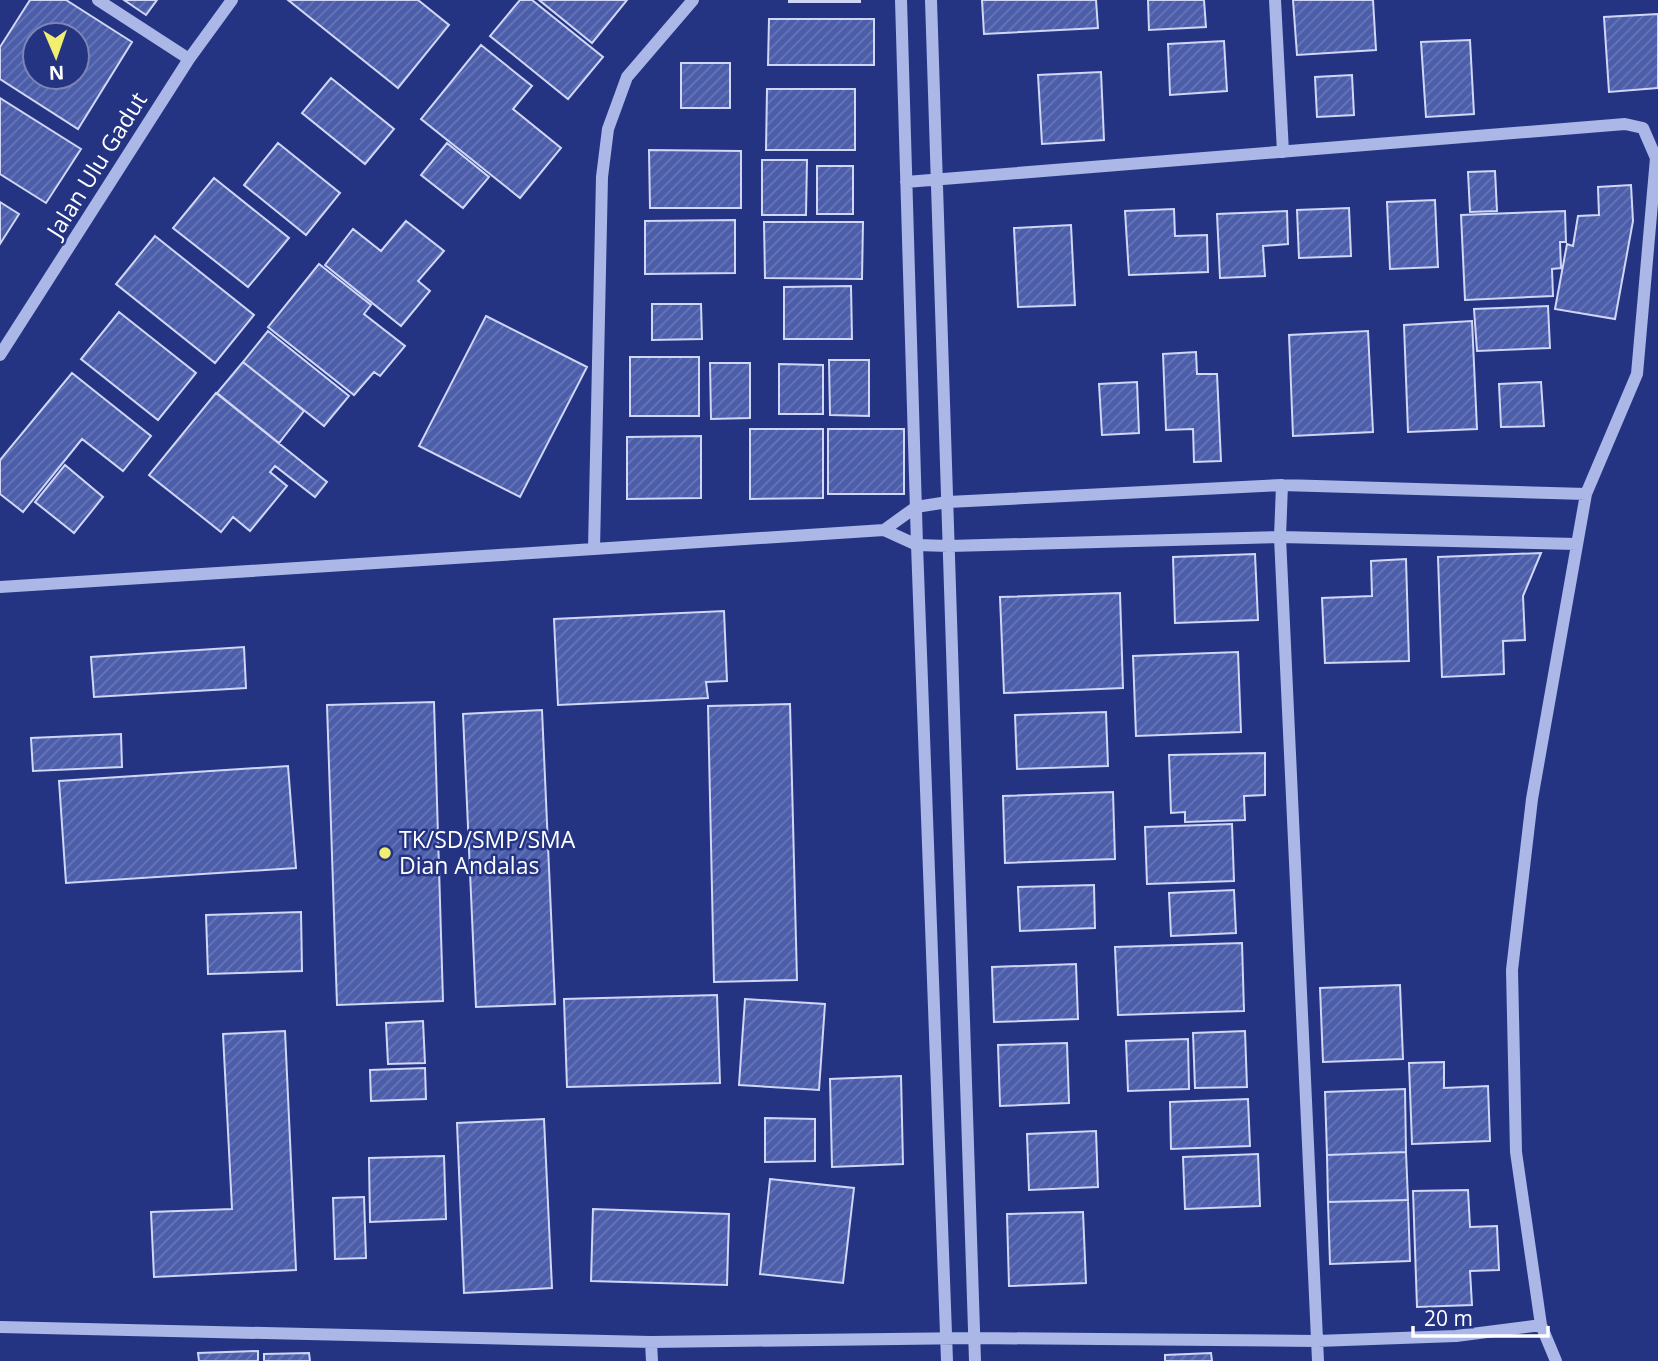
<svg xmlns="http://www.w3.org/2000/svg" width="1658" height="1361" font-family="'Open Sans',sans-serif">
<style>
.building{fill:url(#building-hatch);stroke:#cfd6f6;stroke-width:2;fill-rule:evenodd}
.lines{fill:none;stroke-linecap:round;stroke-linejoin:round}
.minor{stroke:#abb7e7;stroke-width:12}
.poi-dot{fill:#f2ee6f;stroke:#243482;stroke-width:2.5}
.labels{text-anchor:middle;stroke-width:5;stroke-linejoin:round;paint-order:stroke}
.street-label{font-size:23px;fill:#fff;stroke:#243482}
.poi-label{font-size:23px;fill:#fff;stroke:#243482;text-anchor:start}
</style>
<defs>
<pattern id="building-hatch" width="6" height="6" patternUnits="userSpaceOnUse" patternTransform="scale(1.75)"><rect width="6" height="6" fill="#4c5eaa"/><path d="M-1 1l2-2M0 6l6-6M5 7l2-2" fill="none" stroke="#6776b7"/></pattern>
</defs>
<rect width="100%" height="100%" fill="#243482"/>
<path class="building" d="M30,0H66L132,42L78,129L0,79V47ZM35,35H77V77H35Z
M124,0H157L146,15Z
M288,0H418L449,25L398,88Z
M520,0H532L603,57L568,99L490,36Z
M539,0H627L592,43Z
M789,0H860V2H789Z
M982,0H1096L1098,28L984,34Z
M1148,0H1204L1206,27L1149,30Z
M1293,0H1373L1376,50L1297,55Z
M1658,14V88L1609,92L1604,17Z
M769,19H874V65H768Z
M1470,40L1474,114L1426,117L1421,42Z
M1224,41L1227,91L1170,95L1168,44Z
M481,45L532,86L513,109L561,148L520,198L421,119Z
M681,63H730V108H681Z
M1101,72L1104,140L1042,144L1038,75Z
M1352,75L1354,115L1317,117L1315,77Z
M331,78L394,129L365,164L302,113Z
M767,89H855V150H766Z
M0,98L81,149L46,203L0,174Z
M278,143L340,193L306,235L244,185Z
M447,143L489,177L463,208L421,175Z
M649,150L741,151V208H650Z
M762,160H807L806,215H762Z
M817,166H853V214H817Z
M1495,171L1497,211L1470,212L1468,172Z
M214,178L289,238L248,287L173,228Z
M1631,185L1633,221L1615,319L1555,309L1567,244L1573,246L1578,216L1599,215L1598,187Z
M1435,200L1438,267L1390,269L1387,202Z
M0,202L19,214L0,244Z
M1349,208L1351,256L1299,258L1297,210Z
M1174,209L1175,236L1207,235L1208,272L1129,275L1125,211Z
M1287,211L1288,244L1263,246L1265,276L1220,278L1217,214Z
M1565,211L1566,242H1560L1561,268L1552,269L1553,296L1465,300L1461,215Z
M735,220V273L645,274V221Z
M406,221L444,251L418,281L430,291L401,326L325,265L353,229L381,251Z
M764,222H863L862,279L765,278Z
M1071,225L1075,305L1018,307L1014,228Z
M155,236L254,315L215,363L116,284Z
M319,264L371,305L364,314L405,346L380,376L374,372L354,395L268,327Z
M851,286L852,339H784V287Z
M652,304H701L702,339L652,340Z
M1548,306L1550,348L1477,351L1474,309Z
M119,312L196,373L158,420L81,359Z
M486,316L587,367L520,497L419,446Z
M1472,321L1477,429L1408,432L1404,325Z
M268,331L349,396L324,426L243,362Z
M1368,331L1373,432L1293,436L1289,335Z
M1196,352L1197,374H1217L1221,461L1194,462L1193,429L1166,430L1163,354Z
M630,357H699V416H630Z
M829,360H869V416L830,415Z
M243,362L304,411L279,443L217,393Z
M710,363H750V418L711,419Z
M779,364L823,365V414H779Z
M72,373L151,436L123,471L82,439L23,512L0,494V460Z
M1137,382L1139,433L1102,435L1099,384Z
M1541,382L1544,426L1501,427L1499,384Z
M216,393L327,482L315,497L275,466L270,472L287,486L250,531L233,517L221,532L149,475Z
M750,429H823V498L750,499Z
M828,429H904V494H828Z
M701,436V498L627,499V437Z
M65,465L103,497L74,533L35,502Z
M1541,553L1523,596L1525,640L1503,641L1504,674L1442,677L1438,557Z
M1255,554L1258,620L1175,623L1173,557Z
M1406,559L1409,661L1325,663L1322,598L1372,596L1371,561Z
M1120,593L1123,688L1004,693L1000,597Z
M724,611L727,681L706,682L708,698L558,705L554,619Z
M244,647L246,688L94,697L91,657Z
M1238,652L1241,732L1136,736L1133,656Z
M434,702L443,1001L337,1005L327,705Z
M790,704L797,980L714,982L708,706Z
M542,710L555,1004L476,1007L463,714Z
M1106,712L1108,766L1017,769L1015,715Z
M121,734L122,767L33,771L31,738Z
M1265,753V795L1244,796L1245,820L1185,822V812L1171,813L1169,755Z
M288,766L296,868L66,883L59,781Z
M1113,792L1115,859L1005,863L1003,796Z
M1232,824L1234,881L1147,884L1145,827Z
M1094,885L1095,928L1020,931L1018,887Z
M1234,890L1236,933L1171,936L1169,893Z
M301,912L302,971L208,974L206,915Z
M1242,943L1244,1011L1118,1015L1115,947Z
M1076,964L1078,1019L994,1022L992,967Z
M1400,985L1403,1059L1323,1062L1320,988Z
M717,995L720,1083L567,1087L564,999Z
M745,999L825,1004L819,1090L739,1085Z
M423,1021L425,1063L388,1064L386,1023Z
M285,1031L296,1270L154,1277L151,1212L232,1209L223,1034Z
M1245,1031L1247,1087L1195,1088L1193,1033Z
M1188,1039L1189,1089L1128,1091L1126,1041Z
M1067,1043L1069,1103L1000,1106L998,1045Z
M1444,1062V1088L1488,1086L1490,1141L1412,1144L1409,1063Z
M425,1068L426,1099L371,1101L370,1070Z
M901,1076L903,1164L832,1167L830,1079Z
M1405,1089L1406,1152L1327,1155L1325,1092Z
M1248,1099L1250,1146L1171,1149L1170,1102Z
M765,1118L815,1119V1161L765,1162Z
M544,1119L552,1288L464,1293L457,1123Z
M1096,1131L1098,1187L1029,1190L1027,1134Z
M1406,1152L1408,1200L1328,1202L1327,1155Z
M1258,1154L1260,1206L1185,1209L1183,1157Z
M444,1156L446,1219L370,1222L369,1158Z
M770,1179L854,1188L843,1283L760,1274Z
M1468,1190L1470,1227L1497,1226L1499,1270L1470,1271L1472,1305L1417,1307L1413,1191Z
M364,1197L366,1258L335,1259L333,1198Z
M1408,1200L1410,1261L1330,1264L1328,1202Z
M593,1209L729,1214L727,1285L591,1281Z
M1083,1212L1086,1283L1009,1286L1007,1214Z
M258,1351V1361H199L198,1353Z
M309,1353L310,1361H264V1354Z
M1211,1353L1212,1361H1165V1355Z"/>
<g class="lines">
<path class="minor" d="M98,0L189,59
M693,0L627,77L608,129L602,177L594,549L884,530L917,545L949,546L1280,537L1576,544
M901,0L917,545L947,1361
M931,0L975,1361
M1275,0L1283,152
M906,182L1625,124L1643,128L1656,158L1637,374L1586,494L1532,799L1512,970L1516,1152L1541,1325L1556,1361
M0,355L189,59L232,0
M1282,485L1280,537L1318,1361
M884,530L916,507L948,502L1282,485L1586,494
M0,587L594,549
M0,1327L651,1342L974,1338L1317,1341L1456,1336L1541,1325
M651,1342L652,1361"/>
</g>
<circle class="poi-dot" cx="385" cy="853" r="7"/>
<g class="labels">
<g class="street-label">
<text transform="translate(97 165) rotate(-58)" y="8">Jalan Ulu Gadut</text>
</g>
<g class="poi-label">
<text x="399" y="848">TK/SD/SMP/SMA<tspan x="399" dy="26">Dian Andalas</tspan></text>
</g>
</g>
<g transform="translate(56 56) rotate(178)"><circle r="33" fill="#243482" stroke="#7c85b4" stroke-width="2"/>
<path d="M0-5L12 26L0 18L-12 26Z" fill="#f2ee6f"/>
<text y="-10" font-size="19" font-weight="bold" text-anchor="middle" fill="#ffffff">N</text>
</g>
<path d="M1413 1326v10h135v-10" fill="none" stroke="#ffffff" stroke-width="3.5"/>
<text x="1424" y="1326" font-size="21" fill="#ffffff" stroke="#243482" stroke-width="5" paint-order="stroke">20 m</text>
</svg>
